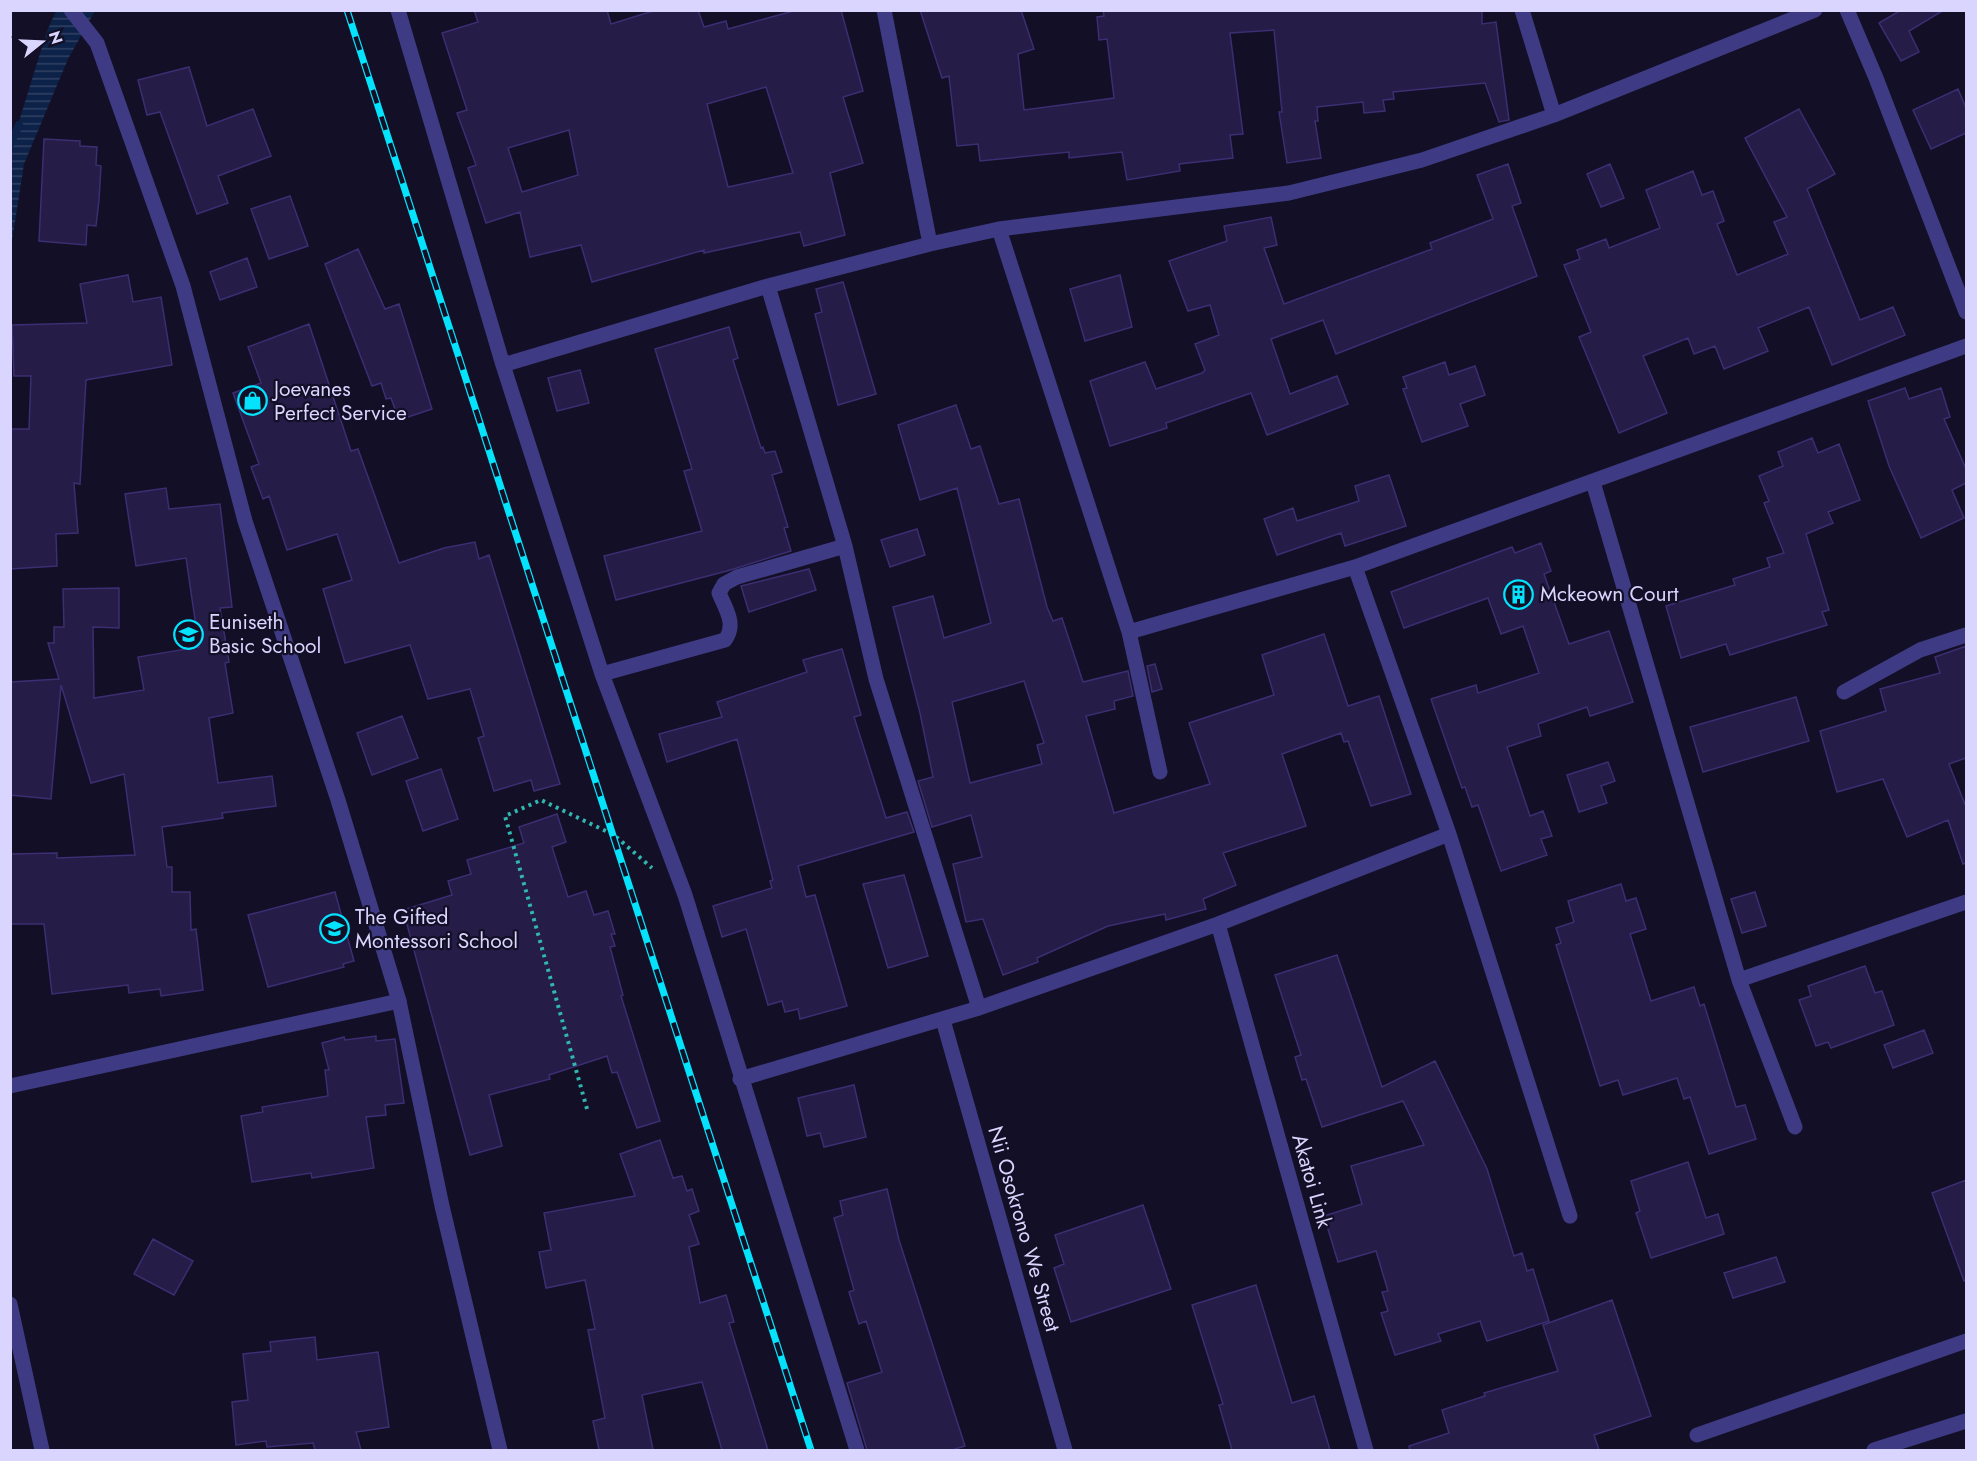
<svg xmlns="http://www.w3.org/2000/svg" width="1977" height="1461" font-family="Jost,sans-serif">
<style>
.water{fill:url(#water-rules)}
.lines{fill:none;stroke-linecap:round;stroke-linejoin:round}
.stream{stroke:#0d2248;stroke-width:8}
.building{fill:#251c47;stroke:#3c2e72;stroke-width:1.5;fill-rule:evenodd}
.path{stroke:#31b7af;stroke-width:4;stroke-dasharray:3 4.5;stroke-linecap:butt}
.service{stroke:#3e3b84;stroke-width:15}
.minor{stroke:#3e3b84;stroke-width:15}
.tertiary{stroke:#3e3b84;stroke-width:15}
.rail-casing{stroke:#04e2fc;stroke-width:7}
.rail{stroke:#130f26;stroke-width:4.5;stroke-dasharray:14;stroke-linecap:butt}
.labels{text-anchor:middle;stroke-width:4.5;stroke-linejoin:round;paint-order:stroke}
.poi-label{font-size:21px;fill:#dad5fe;stroke:#130f26;text-anchor:start}
.street-label{font-size:21px;fill:#dad5fe;stroke:#130f26}
</style>
<defs>
<pattern id="water-rules" width="6" height="5" patternUnits="userSpaceOnUse" patternTransform="scale(1.5)"><rect width="6" height="5" fill="#0d2248"/><path d="M0 2.5h6" fill="none" stroke="#304163"/></pattern>
</defs>
<rect width="100%" height="100%" fill="#130f26"/>
<path class="water" d="M56,11H95L68,59L24,164L11,247V147L47,31Z"/>
<g class="lines">
<path class="stream" d="M10,144L19,125"/>
</g>
<path class="building" d="M474,10H607L611,24L656,10H698L704,27L726,21L728,29L797,10H841L863,91L843,97L863,163L830,173L845,235L804,246L800,232L704,253V250L592,282L581,245L530,257L520,212L486,223L468,168L476,165L457,113L467,110L442,33L478,22ZM766,87L793,173L728,187L707,104ZM569,130L578,175L522,192L508,148Z
M920,10H1021L1034,49L1018,54L1024,110L1114,98L1107,39L1099,40L1097,17L1104,16L1103,10H1482V24L1496,22L1509,120L1499,122L1485,83L1393,92L1394,99L1383,100L1385,111L1364,113L1363,102L1317,107L1318,121H1315L1321,158L1287,163L1279,112H1282L1274,30L1230,33L1243,134L1230,135L1233,158L1179,164L1180,171L1127,180L1122,152L1069,158V152L980,161L978,144L957,146L949,76L942,78Z
M1901,10H1944L1909,31L1919,52L1901,61L1879,23Z
M189,67L207,126L253,109L271,156L218,176L228,203L197,214L160,112L147,115L138,80Z
M1958,89L1966,108V133L1931,149L1913,110Z
M1799,109L1835,174L1807,189L1860,320L1893,307L1905,335L1832,365L1809,307L1758,328L1768,351L1724,369L1715,346L1694,354L1688,338L1643,356L1667,413L1619,433L1579,337L1591,332L1564,265L1580,259L1577,250L1606,239L1609,248L1660,228L1646,190L1693,171L1702,195L1713,191L1724,221L1717,224L1737,275L1788,254L1774,222L1787,217L1745,138Z
M44,139L80,141V146L97,147L96,165L101,166L99,200L96,226L87,225L86,245L39,241Z
M1508,164L1521,203L1512,206L1537,276L1336,354L1323,320L1271,339L1290,394L1337,376L1348,404L1267,435L1251,393L1166,423L1167,428L1110,446L1090,381L1145,362L1156,389L1202,373L1205,370L1195,344L1219,335L1210,305L1188,311L1169,261L1227,241L1224,226L1271,217L1277,245L1264,248L1284,304L1432,249L1430,243L1493,219L1477,175Z
M1610,164L1624,198L1601,207L1587,174Z
M290,196L308,246L269,259L251,209Z
M358,249L385,309L399,304L432,409L399,420L391,398L386,399L381,383L372,386L325,264Z
M247,258L257,287L220,300L210,272Z
M128,275L133,302L161,297L172,365L86,380L80,484L74,483L78,533L56,534L57,566L10,569V429H29L31,376H14L12,325L87,323L80,284Z
M1120,275L1132,327L1085,341L1070,289Z
M843,282L876,394L838,405L815,314L822,312L816,289Z
M309,324L351,451L358,449L399,563L444,548L475,542L479,559L489,555L560,784L534,791L531,780L494,791L478,738L484,736L470,689L428,699L410,645L345,663L323,589L352,580L337,534L287,550L269,496L263,499L251,467L259,464L233,393L261,383L248,347Z
M729,327L738,358L733,360L761,448L763,447L765,453L775,451L782,472L772,475L788,527L784,528L791,551L727,571L616,600L604,556L702,531L684,471L692,469L655,349Z
M1445,362L1449,375L1475,366L1485,395L1460,404L1468,426L1422,442L1403,389L1407,388L1403,377Z
M580,370L589,403L557,411L548,378Z
M1905,388L1909,399L1941,388L1950,417L1944,419L1966,469V483L1952,490L1964,518L1921,538L1889,466L1868,401Z
M956,405L971,449L980,446L999,504L1019,499L1047,607L1053,621L1062,618L1083,682L1128,671L1133,696L1114,701L1115,709L1086,716L1114,813L1210,784L1189,723L1274,695L1262,655L1324,634L1348,706L1379,696L1411,794L1371,806L1348,741L1344,742L1341,733L1282,754L1306,826L1223,853L1236,885L1203,899L1206,909L1166,920L1165,914L1108,926L1037,958L1038,962L1003,975L983,919L966,922L953,864L982,857L971,815L932,827L918,781L933,777L920,713L893,607L933,596L944,638L991,623L957,488L920,500L898,425ZM1024,681L1044,743L1037,745L1042,764L970,783L952,702Z
M1812,438L1818,453L1839,444L1860,500L1828,512L1833,523L1806,534L1829,610L1822,612L1827,625L1730,655L1726,644L1681,658L1666,606L1735,585L1733,579L1770,567L1767,558L1784,553L1764,503L1769,501L1759,476L1783,466L1778,452Z
M1389,475L1406,526L1345,546L1341,533L1277,555L1264,519L1293,508L1297,521L1359,501L1355,486Z
M166,488L169,509L220,504L232,607L220,608L229,662L225,663L233,713L209,718L218,783L272,776L276,806L222,813L223,818L162,827L167,867H172V892H190L191,930L196,929L203,990L161,996L160,989L129,993L128,985L52,994L44,924H10V854L57,853V858L135,855L124,774L91,783L61,685L51,799L10,795V682L59,679L48,643H54V627H64L63,589L119,588V628L93,627L94,698L144,690L138,657L199,647L186,558L136,566L125,494Z
M917,529L925,555L890,567L881,540Z
M1541,543L1551,571L1544,574L1569,644L1609,631L1633,702L1590,716L1587,707L1538,724L1541,736L1507,747L1530,816L1543,811L1552,836L1541,839L1547,855L1501,871L1478,805L1472,807L1465,787L1462,788L1431,699L1476,685L1478,693L1539,673L1523,626L1501,634L1488,598L1404,628L1391,592L1512,547L1515,553Z
M809,569L816,590L749,612L741,586Z
M1966,646V758L1949,764L1966,807V863L1963,864L1948,820L1907,837L1883,779L1837,792L1820,731L1886,711L1880,689L1940,673L1935,657Z
M842,649L861,715L854,717L886,818L907,812L914,832L798,866L806,897L815,895L847,1006L800,1019L798,1009L785,1012L782,1001L768,1005L746,929L722,937L713,906L772,888L770,881L773,880L737,739L667,762L659,734L722,717L717,702L807,672L803,660Z
M1155,664L1162,689L1152,692L1147,666Z
M1796,697L1809,741L1703,772L1690,727Z
M402,716L418,758L372,775L357,733Z
M1608,762L1615,781L1601,786L1607,803L1579,812L1567,775Z
M441,769L458,819L423,831L406,781Z
M557,814L566,842L552,847L568,897L586,891L594,915L608,911L615,934H611L615,946L610,947L623,995L621,996L660,1121L637,1128L617,1072L612,1073L607,1056L549,1075L550,1079L489,1095L502,1146L470,1155L403,910L452,895L448,881L471,874L467,860L524,843L519,827Z
M904,875L928,956L888,968L863,884Z
M1621,884L1626,901L1636,898L1646,929L1630,934L1651,1001L1694,987L1700,1006L1704,1004L1736,1107L1745,1105L1756,1139L1709,1154L1690,1097L1684,1099L1677,1078L1623,1095L1618,1080L1600,1086L1556,945L1561,943L1556,928L1574,922L1568,901Z
M335,892L354,961L343,964L344,967L268,987L248,915Z
M1755,892L1766,926L1742,933L1731,899Z
M1337,955L1382,1087L1435,1061L1487,1169L1514,1256L1522,1253L1527,1271L1533,1269L1549,1321L1487,1341L1480,1321L1438,1334L1441,1341L1395,1355L1381,1313L1388,1311L1382,1292L1388,1291L1376,1251L1338,1262L1324,1216L1362,1204L1351,1166L1424,1145L1403,1101L1322,1127L1306,1079L1302,1080L1295,1057L1301,1055L1275,975Z
M1865,966L1875,993L1882,991L1894,1025L1831,1048L1828,1042L1816,1046L1799,1000L1811,996L1808,986Z
M1924,1030L1933,1053L1893,1068L1884,1045Z
M376,1036V1041L395,1039L404,1103L385,1105L386,1115L366,1117L374,1168L312,1178L311,1173L252,1182L241,1116L263,1112L262,1107L328,1096L325,1070H329L322,1043L344,1037L345,1040Z
M854,1085L866,1137L824,1147L820,1133L807,1136L798,1098Z
M660,1140L673,1178L682,1176L687,1191L692,1189L699,1211L689,1215L699,1244L689,1247L700,1303L726,1295L734,1322L729,1323L768,1450H722L702,1382L642,1395L653,1450H599L593,1421L605,1418L588,1330L595,1329L585,1280L546,1288L539,1252L551,1250L544,1213L635,1196L620,1154Z
M1688,1162L1706,1218L1718,1214L1724,1234L1651,1258L1636,1213L1640,1211L1631,1181Z
M1966,1180V1280L1964,1281L1932,1193Z
M887,1189L899,1240L965,1446L952,1450H867L847,1383L882,1372L866,1321L859,1324L849,1292L854,1290L834,1218L843,1215L840,1201Z
M1143,1205L1171,1289L1071,1322L1054,1268L1064,1264L1055,1235Z
M153,1239L193,1261L174,1295L134,1274Z
M1776,1257L1785,1282L1733,1298L1724,1273Z
M1256,1285L1292,1403L1314,1396L1330,1450H1232L1219,1405L1223,1404L1192,1305Z
M1612,1300L1651,1416L1594,1435L1599,1450H1410L1409,1446L1449,1433L1442,1410L1485,1396L1484,1393L1558,1371L1543,1325Z
M315,1337L317,1360L378,1352L389,1427L356,1432L361,1450H315L313,1443L267,1447L266,1441L236,1445L232,1402L248,1400L243,1354L271,1351L270,1342Z"/>
<g class="lines">
<path class="path" d="M587,1109L505,816L541,800L614,835L652,868"/>
<path class="service" d="M1844,692L1920,650L1966,635
M1874,1450L1966,1421"/>
<path class="minor" d="M398,10L503,365L602,674L685,895L857,1450
M884,10L930,244
M1522,10L1554,115
M1847,10L1876,78L1966,312
M999,229L1129,632L1160,772
M768,286L845,546L876,679L979,1008
M503,365L768,286L930,244L999,229L1289,193L1422,160L1554,115L1815,10
M1593,482L1739,980L1795,1127
M1355,567L1449,834L1570,1216
M1129,632L1355,567L1966,346
M602,674L725,640C737,624 725,608 719,593L724,584L737,577L845,546
M1218,924L1366,1450
M1739,980L1966,902
M943,1020L1065,1450
M740,1079L979,1008L1218,924L1449,834
M10,1086L399,1001
M1697,1435L1966,1341"/>
<path class="tertiary" d="M71,10L97,43L183,286L245,521L338,800L399,1001L442,1206L500,1450
M10,1304L42,1450"/>
<defs>
<path id="rail" d="M347,10L811,1450"/>
</defs>
<use href="#rail" class="rail-casing"/>
<use href="#rail" class="rail"/>
</g>
<defs>
<symbol id="shop-ring" viewBox="-11 -11 22 22"><circle r="9.5" fill="#130f26" stroke="#04e2fc" stroke-width="1.5"/><path d="M-5-2.5h2.3a2.7 3.5 0 0 1 5.4 0H5L5.5 6h-11ZM-1.5-2.5h3a1.5 2.3 0 0 0-3 0Z" fill="#04e2fc"/></symbol>
<symbol id="building-ring" viewBox="-11 -11 22 22"><circle r="9.5" fill="#130f26" stroke="#04e2fc" stroke-width="1.5"/><path d="M-4-6H4V6H1V3H-1V6H-4ZM-2.5-4.3h1.7v1.8h-1.7ZM.8-4.3h1.7v1.8H.8ZM-2.5-1h1.7V.8h-1.7ZM.8-1h1.7V.8H.8Z" fill="#04e2fc"/></symbol>
<symbol id="school-ring" viewBox="-11 -11 22 22"><circle r="9.5" fill="#130f26" stroke="#04e2fc" stroke-width="1.5"/><path d="M0-5L7-2L0 1L-7-2ZM-4 1L0 2.5L4 1V4Q0 6-4 4Z" fill="#04e2fc"/></symbol>
</defs>
<g fill-rule="evenodd">
<use href="#shop-ring" x="236" y="384" width="33" height="33"/>
<use href="#building-ring" x="1502" y="578" width="33" height="33"/>
<use href="#school-ring" x="172" y="618" width="33" height="33"/>
<use href="#school-ring" x="318" y="912" width="33" height="33"/>
</g>
<g class="labels">
<g class="poi-label">
<text x="274" y="396">Joevanes<tspan x="274" dy="24">Perfect Service</tspan></text>
<text x="1540" y="601">Mckeown Court</text>
<text x="209" y="629">Euniseth<tspan x="209" dy="24">Basic School</tspan></text>
<text x="355" y="924">The Gifted<tspan x="355" dy="24">Montessori School</tspan></text>
</g>
<g class="street-label">
<text transform="translate(1312 1181) rotate(74)" y="7">Akatoi Link</text>
<text transform="translate(1024 1229) rotate(74)" y="7">Nii Osokrono We Street</text>
</g>
</g>
<rect width="1977" height="1461" fill="none" stroke="#dad5fe" stroke-width="24"/>
<g transform="translate(42 42) rotate(72)" stroke="#130f26" stroke-width="4.5" paint-order="stroke">
<path d="M0-4.5L10 22L0 15L-10 22Z" fill="#dad5fe"/>
<text y="-9" font-size="16" font-weight="bold" text-anchor="middle" fill="#dad5fe">N</text>
</g>
</svg>
